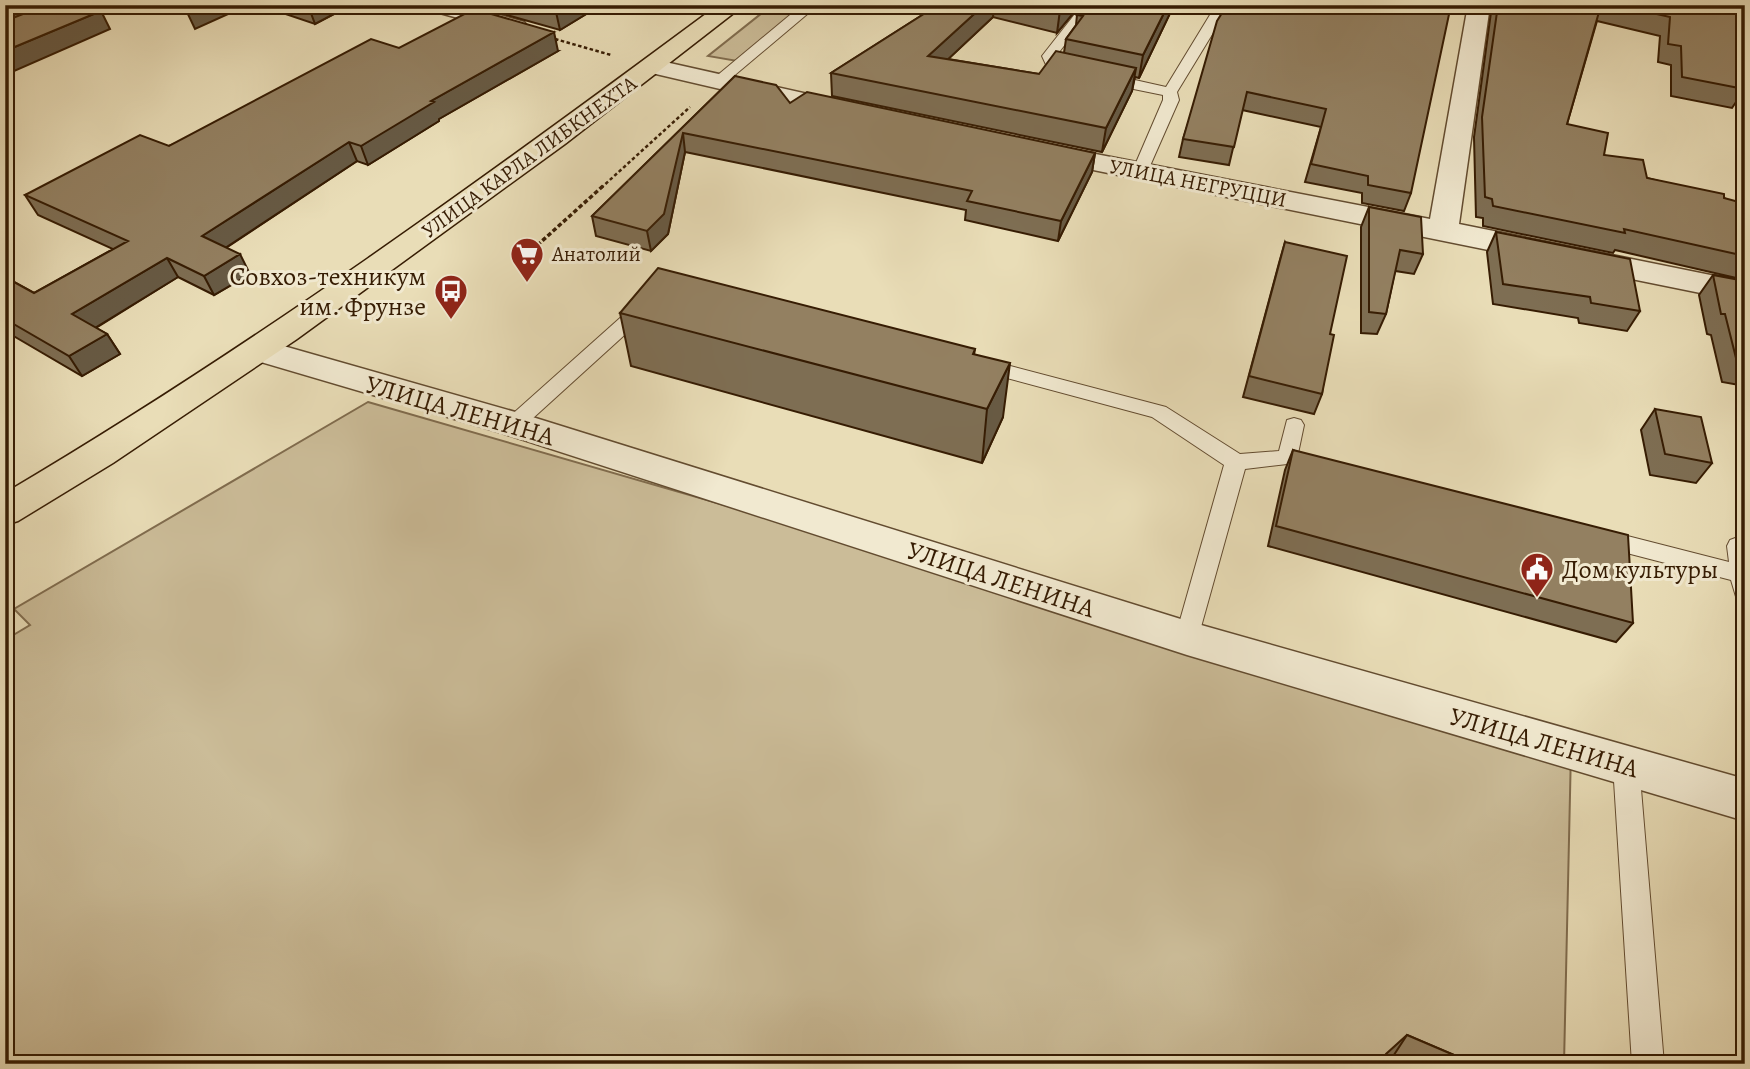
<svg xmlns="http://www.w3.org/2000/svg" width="1750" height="1069" font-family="Alegreya,serif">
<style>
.green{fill:#cbbc98;stroke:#806c4e;stroke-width:2}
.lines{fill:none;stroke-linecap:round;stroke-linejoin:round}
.service-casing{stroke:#634c30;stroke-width:2}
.minor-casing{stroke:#634c30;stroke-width:3}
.primary-casing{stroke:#361c03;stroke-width:3}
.path-far1{stroke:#361c03;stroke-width:2.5;stroke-dasharray:3.5 2.5;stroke-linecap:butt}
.path{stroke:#361c03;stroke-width:3.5;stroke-dasharray:4.5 2.5;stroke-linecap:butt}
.service{fill:#f1e9d0;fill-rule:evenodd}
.minor{fill:#f1e9d0;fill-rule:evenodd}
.primary{fill:#e9ddb7;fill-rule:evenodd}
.wall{fill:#7e6e53;stroke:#361c03;stroke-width:2}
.shaded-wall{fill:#675a44;stroke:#361c03;stroke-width:2}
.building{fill:#938061;stroke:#361c03;stroke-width:2}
.labels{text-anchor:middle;stroke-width:6;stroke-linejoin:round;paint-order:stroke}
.far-street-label{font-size:21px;fill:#361c03;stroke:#f1e9d0}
.far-poi-label{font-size:21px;fill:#361c03;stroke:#f1e9d0;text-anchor:start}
.poi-label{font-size:26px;fill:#361c03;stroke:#f1e9d0;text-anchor:end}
.street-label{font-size:26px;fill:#361c03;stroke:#f1e9d0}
</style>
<rect width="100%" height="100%" fill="#e9ddb7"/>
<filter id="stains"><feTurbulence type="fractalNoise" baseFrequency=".00286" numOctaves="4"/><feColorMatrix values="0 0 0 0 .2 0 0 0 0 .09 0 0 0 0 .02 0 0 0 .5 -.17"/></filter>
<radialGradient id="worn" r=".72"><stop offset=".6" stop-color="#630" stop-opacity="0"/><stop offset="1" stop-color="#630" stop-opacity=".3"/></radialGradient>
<path class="green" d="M772,5H811L743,62L708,56Z
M368,402L1571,750L1564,1064H5V640L30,625L14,609Z"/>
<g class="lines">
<defs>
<path id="service" d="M802,5H818L723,85H713L711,82L713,79Z
M1082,5H1096L1056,56L1059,63L1166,87L1216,5H1230L1177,92L1179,100L1146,175L1140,177L1132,172L1163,100V95L1060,74L1048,69L1042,56Z
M645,300L654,306L652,310L521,429L514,431L507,429L504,424L507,419L638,302Z
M980,358L1166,407L1240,454L1279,451L1287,420L1294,418L1301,420L1304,425L1296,463L1245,469L1196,645L1187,648L1178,645L1175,638L1224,465L1152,417L973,369L970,364L973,359Z
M1600,529L1729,562L1727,546L1730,540L1738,537L1745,539V602L1737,600L1731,580L1592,544L1589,538L1592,532Z
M1626,753L1635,757L1639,765L1664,1064H1632L1613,765L1617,757Z"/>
<path id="minor" d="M426,5H463L524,22L528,27L524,32L516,34L429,10Z
M1468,5H1490L1459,224L1745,282V302L1044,160L1034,158L1030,152L1034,146L1044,144L1430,219Z
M652,59L857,105L861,111L857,117L848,119L643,71L640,66L643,61Z
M259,339L526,415L1187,621L1745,779V821L1187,655L502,433L247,358L242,350L247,342Z"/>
<path id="primary" d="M718,5H744L565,144L297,339L113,463L18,521L5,525V493C254,346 486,177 718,5Z"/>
</defs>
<use href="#service" class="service-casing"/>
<use href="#minor" class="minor-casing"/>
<use href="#primary" class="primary-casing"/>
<path class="path-far1" d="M555,39L611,55
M601,188L690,107"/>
<path class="path" d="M532,250L603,186"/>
<use href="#service" class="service"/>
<use href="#minor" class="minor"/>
<use href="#primary" class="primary"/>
</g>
<path class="wall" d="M259,5H351L315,24Z
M501,5H601L560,30L503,14Z
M938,5H1080L1057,33L993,17L948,59L1039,74L1064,53L1066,39L1076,25L1077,15L1174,5L1139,78L1135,77L1132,91L1102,152L832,96L831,73Z
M1227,5L1411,193L1404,211L1362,203V193L1305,182L1321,127L1242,110L1229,165L1179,157L1183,139Z
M1492,5H1745V97L1743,100L1738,99L1732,108L1671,96V65L1658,62L1660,36L1597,21L1567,124L1604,155L1647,178L1724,198L1739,207L1745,208V280L1615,250L1613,253L1483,226V218L1476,217L1474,137Z
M399,48L558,51L439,119V121L368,165L357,161L226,248L250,274L214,295L178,277L96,328L107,334L120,354L82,376L5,331V277L34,293L113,249L38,215L25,195L169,146Z
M735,76L790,103L1095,153L1092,172L1058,241L965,220L966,210L685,152L668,234L651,251L596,236L592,216Z
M1369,207L1423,254L1414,274L1395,271L1386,314L1377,334L1361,333V227Z
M1496,232L1640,311L1627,331L1579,323L1578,318L1493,304L1487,252Z
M1285,242L1330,334L1322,394L1314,414L1243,397L1279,263Z
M1713,275L1745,281V386L1722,382L1711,335L1707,334L1699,295Z
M620,313L975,349L974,355L1003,417L982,463L631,366Z
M1655,409L1712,463L1696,483L1650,475L1641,430Z
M1293,450L1633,623L1616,642L1268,546L1285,470Z
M1407,1035L1475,1064H1379L1386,1054Z"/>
<path class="shaded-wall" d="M5,5H39L41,8L5,23Z
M198,5H248L195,29L186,10Z
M308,5H351L315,24Z
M568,5H601L560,30L556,12Z
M984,5H994L993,17L927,79L928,56Z
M1064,5H1080L1057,33L1060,10Z
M1168,5H1174L1139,78L1143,55Z
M101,11L110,29L5,75V51Z
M554,32L558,51L439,119V121L368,165L361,146L431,101Z
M1136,68L1132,91L1102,152L1106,128Z
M683,133L685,152L668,234L651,251L647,231Z
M349,142L357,161L213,256L202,236Z
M1095,153L1092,172L1058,241L1061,221Z
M240,254L250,274L214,295L204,276Z
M167,258L178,277L85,334L72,314Z
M107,334L120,354L82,376L69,356Z
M1010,363L1003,417L982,463L987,409Z"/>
<path class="building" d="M46,5H82L101,11L5,51V21Z
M188,5H198L186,10Z
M532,5H568L556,12Z
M938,5H984L928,56L1039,74L1056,51L1136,68L1106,128L831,73Z
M1037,5H1064L1060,10Z
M1085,5H1168L1143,55L1066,39L1083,16L1077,15Z
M1227,5H1451L1411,193L1368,185V176L1311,164L1326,109L1247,92L1234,147L1183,139L1217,21Z
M1498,5H1601L1567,124L1608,133L1604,155L1643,160L1647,178L1724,194V198L1739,202V207L1745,208V256L1624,229L1625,233L1493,206L1492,199L1485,197L1482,117Z
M1617,5H1745L1744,89L1682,77L1681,46L1668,44L1670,17Z
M474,9L554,32L431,101L434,102L361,146L349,142L202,236L240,254L204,276L167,258L72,314L107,334L69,356L5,319V277L34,293L128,241L25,195L140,135L169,146L371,39L399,48Z
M735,76L776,85L790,103L807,92L1095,153L1061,221L967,201L972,191L683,133L664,214L647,231L592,216Z
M1369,207L1421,217L1423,254L1400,250L1386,314L1369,312Z
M1496,232L1630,259L1640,311L1591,303L1590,297L1503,284Z
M1285,242L1347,256L1330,334L1334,335L1322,394L1249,376Z
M658,268L975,349L973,354L1010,363L987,409L620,313Z
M1713,275L1745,281V363L1737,362L1725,314H1721Z
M1655,409L1701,417L1712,463L1665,454Z
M1293,450L1628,535L1633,623L1276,526Z
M1407,1035L1475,1064H1388Z"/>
<defs>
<symbol id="supermarket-pin" viewBox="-11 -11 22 30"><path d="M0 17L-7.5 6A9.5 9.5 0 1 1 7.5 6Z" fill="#8f2418" stroke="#f1e9d0"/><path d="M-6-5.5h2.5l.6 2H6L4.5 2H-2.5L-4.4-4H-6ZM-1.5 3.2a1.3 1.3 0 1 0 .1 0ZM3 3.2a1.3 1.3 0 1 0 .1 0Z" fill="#fff"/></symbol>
<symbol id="bus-pin" viewBox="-11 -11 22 30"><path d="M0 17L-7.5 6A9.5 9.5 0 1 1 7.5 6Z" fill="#8f2418" stroke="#f1e9d0"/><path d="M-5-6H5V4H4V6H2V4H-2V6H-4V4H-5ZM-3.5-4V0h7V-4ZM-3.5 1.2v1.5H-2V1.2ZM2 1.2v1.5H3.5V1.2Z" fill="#fff"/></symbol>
<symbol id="civic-pin" viewBox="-11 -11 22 30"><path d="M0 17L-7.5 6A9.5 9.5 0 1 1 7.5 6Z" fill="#8f2418" stroke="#f1e9d0"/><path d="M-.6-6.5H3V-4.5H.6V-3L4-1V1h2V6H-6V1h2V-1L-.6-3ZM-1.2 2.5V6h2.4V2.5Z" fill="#fff"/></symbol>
</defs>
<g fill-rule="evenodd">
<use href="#supermarket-pin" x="508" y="235" width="38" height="52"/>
<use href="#bus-pin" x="432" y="272" width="38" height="52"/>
<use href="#civic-pin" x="1518" y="550" width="38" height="52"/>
</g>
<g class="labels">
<g class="far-street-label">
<text transform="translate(529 157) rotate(-36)" y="7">УЛИЦА КАРЛА ЛИБКНЕХТА</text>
<text transform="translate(1198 183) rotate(11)" y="7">УЛИЦА НЕГРУЦЦИ</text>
</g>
<g class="far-poi-label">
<text x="552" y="261">Анатолий</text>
</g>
<g class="poi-label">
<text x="426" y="285">Совхоз-техникум<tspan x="426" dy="30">им. Фрунзе</tspan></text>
<text x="1562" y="578" text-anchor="start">Дом культуры</text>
</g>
<g class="street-label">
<text transform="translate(460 410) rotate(16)" y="9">УЛИЦА ЛЕНИНА</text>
<text transform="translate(1001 579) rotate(18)" y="9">УЛИЦА ЛЕНИНА</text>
<text transform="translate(1544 742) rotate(16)" y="9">УЛИЦА ЛЕНИНА</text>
</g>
</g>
<rect width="1750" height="1069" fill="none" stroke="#e9ddb7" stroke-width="28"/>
<rect x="7" y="7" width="1736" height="1055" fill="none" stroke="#361c03" stroke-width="3.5"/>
<rect x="14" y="14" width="1722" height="1041" fill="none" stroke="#361c03" stroke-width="2"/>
<rect width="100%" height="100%" filter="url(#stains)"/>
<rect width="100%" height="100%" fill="url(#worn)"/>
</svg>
